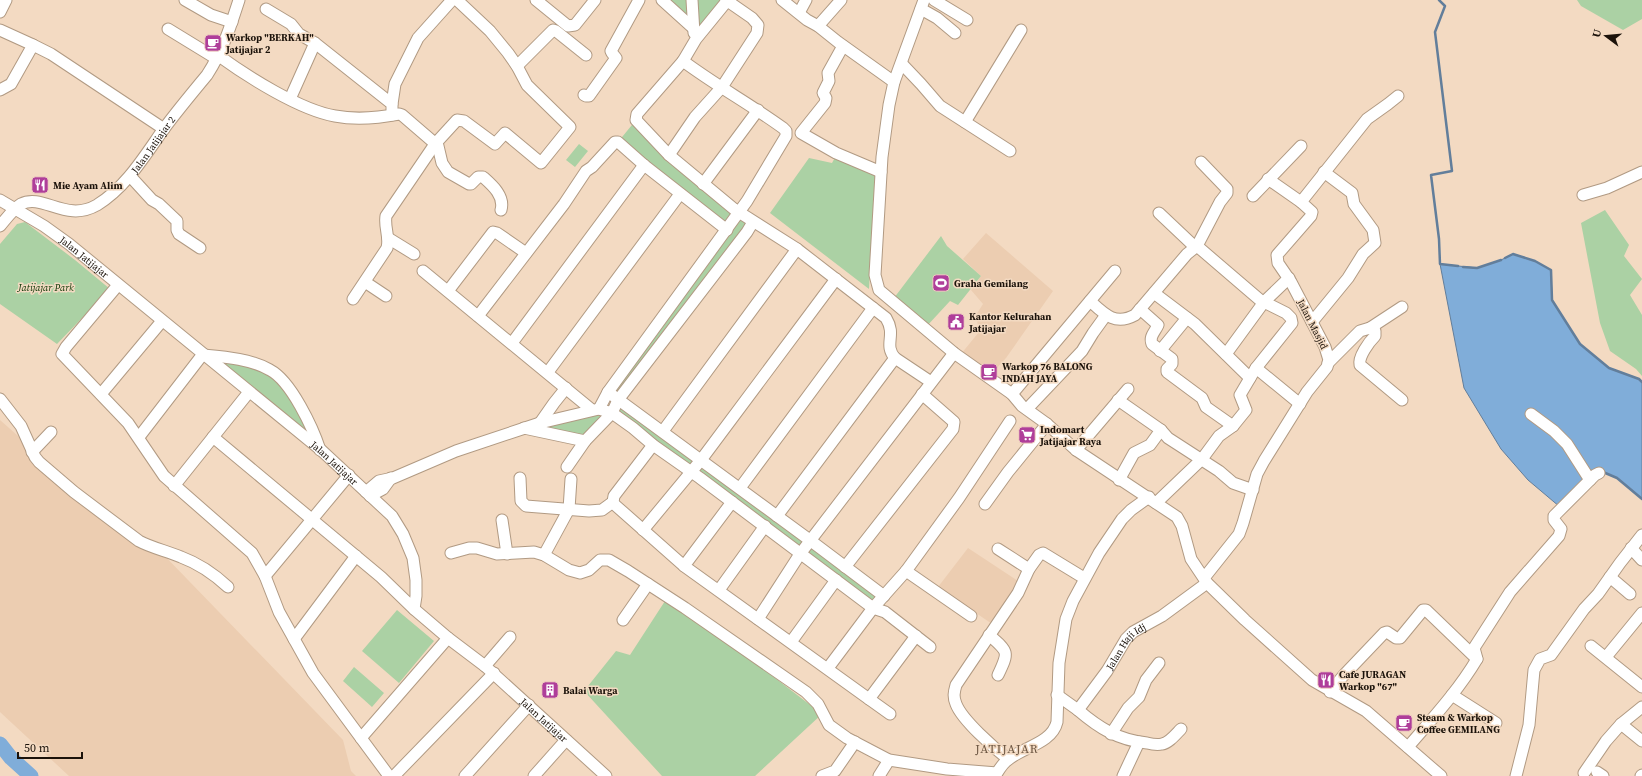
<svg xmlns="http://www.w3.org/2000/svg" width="1642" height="776" font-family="'Source Serif 4',serif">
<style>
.built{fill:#eccdb1}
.green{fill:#abd1a4}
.water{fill:#80add9;stroke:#627e9b}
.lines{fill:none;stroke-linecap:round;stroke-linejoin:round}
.stream{stroke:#627e9b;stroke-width:2.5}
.river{stroke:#80add9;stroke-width:15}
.minor-casing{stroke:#b19a83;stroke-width:13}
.minor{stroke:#fff;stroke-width:11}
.labels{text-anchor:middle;stroke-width:3;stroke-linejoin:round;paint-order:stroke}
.poi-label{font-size:10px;font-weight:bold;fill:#1b120a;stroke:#f3dac2;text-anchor:start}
.street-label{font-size:10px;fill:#1b120a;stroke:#f3dac2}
.park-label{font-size:10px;font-style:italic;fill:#0b3503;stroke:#f3dac2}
.quarter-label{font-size:12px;letter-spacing:1px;fill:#69533f;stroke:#f3dac2}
</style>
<rect width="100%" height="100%" fill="#f3dac2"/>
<path class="built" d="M986,233L1053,291L1006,358L995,370L987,366L984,370L961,354L979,332L976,315L983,304L971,290L981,276L963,259Z
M0,420L119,525L159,550L343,740L351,771L356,776H69L0,712Z
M968,548L1021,583L995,626L938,587Z"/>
<path class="green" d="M662,0H726L696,39Z
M1577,0H1642V19L1623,30L1581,6Z
M636,120L753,222L619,400L884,596L885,612L612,413L585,441L524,428L612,412L618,400L608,392L727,230L618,142Z
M579,144L588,151L575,167L566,160Z
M839,150L876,165L869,289L770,213L809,158L832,163Z
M1605,210L1629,245L1624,256L1642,279L1630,295L1642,315V376L1636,369L1610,351L1600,323L1581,223Z
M25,222L75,260L110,289L57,344L0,304V244L17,224Z
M941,236L947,246L981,276L958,305L950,301L926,327L894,298Z
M204,355L227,357L278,375L321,450Z
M665,601L714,631L822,714L755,776H662L584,691L616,651L630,655Z
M397,610L434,641L399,683L362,651Z
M354,667L384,693L372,707L343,681Z"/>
<path class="water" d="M1513,254L1535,261L1551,270L1552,300L1580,344L1609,368L1639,379L1642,382V499L1617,478L1598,470L1560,507L1528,480L1501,449L1464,388L1440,264L1477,268L1501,260Z"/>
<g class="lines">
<path class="stream" d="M1439,0L1445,6L1435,32L1452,171L1431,175L1439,239L1440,264L1458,266
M1505,258L1513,254L1535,261L1551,270L1552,300L1580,344L1609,368L1639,379L1642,382
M1463,267L1477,268L1501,260
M1603,472L1617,478L1642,499"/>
<path class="river" d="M0,744L11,758L31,776"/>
<defs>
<g id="minor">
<path d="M185,0L211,15L232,22"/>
<path d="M536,0L568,26L575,25L595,0"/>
<path d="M662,0L693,28"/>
<path d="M692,0L694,33"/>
<path d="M782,0L807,20L818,26L838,42L894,82"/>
<path d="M924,0L894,82L889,105L882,157L875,275L879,290L954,353L1012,394L1022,406L1047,424L1076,450L1177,517L1182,526L1191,559L1207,583L1245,620L1312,680L1366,711L1441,776"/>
<path d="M934,0L967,20"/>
<path d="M727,1L696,39L683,61L637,114L636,120L669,155L734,209L797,249L886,318C897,336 883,344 895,358L931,382"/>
<path d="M266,9L291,24L299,34L315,43L392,104V115"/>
<path d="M921,9L937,18L955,33"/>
<path d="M0,12L6,0"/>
<path d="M799,13L806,0"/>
<path d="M818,26L841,0"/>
<path d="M168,29L217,59"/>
<path d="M0,30L33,45L51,54L164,129"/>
<path d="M843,46L828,73L829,81L823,93L826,98L825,103L801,133L836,153L881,172"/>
<path d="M219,56C248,77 300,110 335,116C356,120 378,118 399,114L402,115L438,146L442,163L448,172L469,184H471L478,177H483C492,185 505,196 501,210"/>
<path d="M902,64L921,84L940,106L1010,151"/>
<path d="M517,66L553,30L556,31L586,55"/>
<path d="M0,90L11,84L33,45"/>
<path d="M584,95L586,96H589L616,58L612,53L611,51L639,0"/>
<path d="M290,99L315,43"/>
<path d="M392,104L395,84L418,38L452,0"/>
<path d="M965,122L1021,30"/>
<path d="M669,155L695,117L722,87L757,33L758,25L752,18L726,0"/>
<path d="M130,176L152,200L159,204L177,221V230L179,234L200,248"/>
<path d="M1268,179L1301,202"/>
<path d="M703,184L758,110"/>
<path d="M1583,195L1607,188L1642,172"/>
<path d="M1253,196L1301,146"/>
<path id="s1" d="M0,200L44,226L69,244L321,450L392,516L403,534L413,558L416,580V596L414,609L448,638L485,666L606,776"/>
<path d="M1159,213L1195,247"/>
<path id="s2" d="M0,226C6,219 13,209 21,204C43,193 66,223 97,205C126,187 144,157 163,130C177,111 192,93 207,75C223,50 230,28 239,0"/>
<path d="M388,238L414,254"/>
<path d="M423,271L592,410"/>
<path d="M365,282L386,296"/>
<path d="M118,285L66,347L62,354L128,423L164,476L252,553L265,576L279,612L313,673L389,776"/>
<path d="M448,291L493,232L497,233L526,253"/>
<path d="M1154,293L1195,324L1250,378"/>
<path d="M353,299L387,248C390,237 384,227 386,216L435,144L457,120L464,121L495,144L505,133L541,163L570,127L527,85L517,66L508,53L490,31L457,0"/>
<path d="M1090,301C1104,314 1115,326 1135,315L1187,254L1197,246L1220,202L1227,193V189L1201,162"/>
<path d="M1140,309L1158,325C1155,332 1149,336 1152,344L1172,359V364L1167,369V372L1202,398L1206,407L1233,426"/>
<path d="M478,316L564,204L586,171L592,167L615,142H618L644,165L727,230"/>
<path d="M1312,322L1348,278L1363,254L1375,243L1373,230L1354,204L1352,193L1324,172"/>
<path d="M1370,328L1402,307"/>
<path d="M512,343L644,165"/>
<path d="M1160,351L1187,318"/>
<path d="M1226,354L1264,302L1289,278"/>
<path d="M204,355C226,357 251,359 270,370C291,381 313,428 320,450"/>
<path d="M1328,363L1360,331L1370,328L1375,331V336C1369,342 1358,357 1360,365L1402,400"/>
<path d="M1256,368L1300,404"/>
<path d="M548,372L680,194"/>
<path d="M608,392L811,541L884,596"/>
<path d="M101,394L162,321"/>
<path d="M1012,394L1115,271"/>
<path d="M0,399L21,426L35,457L39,462L74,492L139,541C152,548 167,551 181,557C200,564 214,574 228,587"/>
<path d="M1118,400L1161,430L1168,438L1219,471L1233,483L1253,490"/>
<path d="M599,409L608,392L747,201L786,136V131L783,128C750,104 715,85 683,61"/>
<path d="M1027,409L1082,351L1093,333L1106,315"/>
<path d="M1531,414L1554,431L1567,444L1590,480"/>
<path d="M540,423L554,403L566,388"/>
<path d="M524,428L585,441"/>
<path d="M663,431L797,249"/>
<path d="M139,437L203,354"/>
<path d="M213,437L381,577L414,609"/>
<path d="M653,445L614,496L613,502L615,505L684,566"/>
<path d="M1076,450L1128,389"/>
<path d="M32,452L51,432"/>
<path d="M567,467L585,441L612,413L618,400L747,232L753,222"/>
<path d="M520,478L521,501L526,506L589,511L602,510L613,502"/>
<path d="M1119,480L1134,453L1150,445L1161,430"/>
<path d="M174,486L249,392"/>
<path d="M740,488L873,308"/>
<path d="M366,492L379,481L393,478L456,451L540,423L599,409L612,413L633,428L653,445L700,478L873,608L885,612L930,647"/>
<path d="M370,496L383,489L391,478"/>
<path d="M732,502L684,566L869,699L916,636"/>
<path d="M1156,503L1202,459L1219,436L1233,426L1246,410L1240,395L1256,368L1292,323L1291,318L1286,313L1260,300L1197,246"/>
<path d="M985,504L1008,472L1047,424"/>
<path d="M777,516L895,358"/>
<path d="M502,520L507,554"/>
<path d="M643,530L701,460L836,279"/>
<path d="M1631,548L1642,560"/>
<path d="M998,549L1029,569"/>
<path d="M451,553L469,548H477L497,554L534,552L544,555L569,570L580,573L589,570L600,560H609L628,571L685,608L806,692L818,704L829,725L847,738L889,760L947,769L997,773C1000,768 1004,762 1009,759C1024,747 1052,743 1057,722L1059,663L1066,619L1073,601L1099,553L1122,519L1131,510L1149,497"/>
<path d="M544,555L569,509L571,479"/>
<path d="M845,567L953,429L954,422L922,394"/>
<path d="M906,571L971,616"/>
<path d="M265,576L349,475"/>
<path d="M1610,577L1630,594"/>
<path d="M1204,578L1239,534L1243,523L1257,474L1264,461L1307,392L1327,367L1329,360L1325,347L1291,282L1278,263L1277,255L1311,216L1312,212L1301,202L1367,119L1388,104L1398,96"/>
<path d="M719,590L765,526"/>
<path d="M758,619L800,554L954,353"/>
<path d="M623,620L648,584"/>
<path d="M989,635C1009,652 1009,652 998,675"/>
<path d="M294,639L356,556"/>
<path d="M791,642L836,580"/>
<path d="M1591,646L1642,687"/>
<path d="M1606,657L1642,613"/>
<path d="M485,666L510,637"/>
<path d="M828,668L873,608L906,571L959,498L1010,421"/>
<path d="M1330,692L1343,676L1384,633L1387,632L1396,638H1400L1423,610H1426L1477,659"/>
<path id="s3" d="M1057,695L1078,710L1107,671L1126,639L1133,632L1162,616L1207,583"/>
<path d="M1452,695L1496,723"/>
<path d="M869,699L890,714"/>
<path d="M1078,710C1099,728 1118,740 1147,743C1151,744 1158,745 1162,744C1169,743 1176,734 1181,729"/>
<path d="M1621,724L1642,741"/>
<path d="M1111,734L1128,708L1139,697L1146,680L1159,663"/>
<path d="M361,738L448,638"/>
<path d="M1408,747C1432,719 1458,691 1477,659L1474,648L1510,592L1559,536L1561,529L1554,520V516L1595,475L1599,473"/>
<path d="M1008,759C994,748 962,720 956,704C953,697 954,692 956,685L1018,593L1029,569L1039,555L1043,553L1084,578"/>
<path d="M1597,772L1603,776"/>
<path d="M1584,773L1606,741L1621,724L1642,707"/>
<path d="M394,776L494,673"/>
<path d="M465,776L529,705"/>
<path d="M534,776L566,740"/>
<path d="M822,776L835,771L855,742"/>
<path d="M879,776L889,760"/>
<path d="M1123,776L1139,742"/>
<path d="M1516,776L1529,725L1534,670L1540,659L1551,655L1584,609L1598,594L1620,563L1642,535"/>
<path d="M1641,776L1642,775"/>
</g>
</defs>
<use href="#minor" class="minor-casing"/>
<use href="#minor" class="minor"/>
</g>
<defs>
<symbol id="cafe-square" viewBox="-11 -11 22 22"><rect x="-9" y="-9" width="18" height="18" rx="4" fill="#af3e9a" stroke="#f3dac2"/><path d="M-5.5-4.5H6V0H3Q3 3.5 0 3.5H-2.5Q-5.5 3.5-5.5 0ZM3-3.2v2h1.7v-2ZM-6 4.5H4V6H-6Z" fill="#fff"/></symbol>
<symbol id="restaurant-square" viewBox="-11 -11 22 22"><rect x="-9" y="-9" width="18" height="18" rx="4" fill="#af3e9a" stroke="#f3dac2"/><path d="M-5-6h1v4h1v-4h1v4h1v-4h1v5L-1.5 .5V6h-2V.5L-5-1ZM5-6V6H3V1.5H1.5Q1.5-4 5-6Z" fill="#fff"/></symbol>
<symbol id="stadium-square" viewBox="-11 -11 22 22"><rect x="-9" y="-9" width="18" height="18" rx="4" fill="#af3e9a" stroke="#f3dac2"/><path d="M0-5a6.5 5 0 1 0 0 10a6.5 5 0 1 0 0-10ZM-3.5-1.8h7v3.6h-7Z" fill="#fff"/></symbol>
<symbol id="civic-square" viewBox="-11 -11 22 22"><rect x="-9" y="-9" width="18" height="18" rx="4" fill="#af3e9a" stroke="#f3dac2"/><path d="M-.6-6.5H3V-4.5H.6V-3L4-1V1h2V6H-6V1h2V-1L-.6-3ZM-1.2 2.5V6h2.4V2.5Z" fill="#fff"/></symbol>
<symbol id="supermarket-square" viewBox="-11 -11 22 22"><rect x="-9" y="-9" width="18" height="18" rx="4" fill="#af3e9a" stroke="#f3dac2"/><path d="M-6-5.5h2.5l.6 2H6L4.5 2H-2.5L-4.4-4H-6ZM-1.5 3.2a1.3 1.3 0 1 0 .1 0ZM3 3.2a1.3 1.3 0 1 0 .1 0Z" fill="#fff"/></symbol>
<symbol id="building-square" viewBox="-11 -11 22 22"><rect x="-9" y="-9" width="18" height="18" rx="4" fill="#af3e9a" stroke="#f3dac2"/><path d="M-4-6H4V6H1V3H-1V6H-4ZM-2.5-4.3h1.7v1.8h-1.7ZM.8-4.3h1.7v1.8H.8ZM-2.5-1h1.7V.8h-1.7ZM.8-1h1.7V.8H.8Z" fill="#fff"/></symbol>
</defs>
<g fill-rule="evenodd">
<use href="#cafe-square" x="203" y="33" width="20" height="20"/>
<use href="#restaurant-square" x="30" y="175" width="20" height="20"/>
<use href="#stadium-square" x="931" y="273" width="20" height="20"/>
<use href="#civic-square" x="946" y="312" width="20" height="20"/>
<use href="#cafe-square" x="979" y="362" width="20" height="20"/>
<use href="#supermarket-square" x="1017" y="425" width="20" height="20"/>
<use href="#restaurant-square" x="1316" y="670" width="20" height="20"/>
<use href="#building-square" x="540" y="680" width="20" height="20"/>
<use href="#cafe-square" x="1394" y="713" width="20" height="20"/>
</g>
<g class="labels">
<g class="poi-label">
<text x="226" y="41">Warkop "BERKAH"<tspan x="226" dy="12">Jatijajar 2</tspan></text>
<text x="53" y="189">Mie Ayam Alim</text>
<text x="954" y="287">Graha Gemilang</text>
<text x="969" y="320">Kantor Kelurahan<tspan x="969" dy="12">Jatijajar</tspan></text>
<text x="1002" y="370">Warkop 76 BALONG<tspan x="1002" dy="12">INDAH JAYA</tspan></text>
<text x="1040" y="433">Indomart<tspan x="1040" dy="12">Jatijajar Raya</tspan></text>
<text x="1339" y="678">Cafe JURAGAN<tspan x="1339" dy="12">Warkop "67"</tspan></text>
<text x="563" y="694">Balai Warga</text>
<text x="1417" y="721">Steam &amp; Warkop<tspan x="1417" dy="12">Coffee GEMILANG</tspan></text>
</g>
<g class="street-label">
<text dy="4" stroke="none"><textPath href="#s2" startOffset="192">Jalan Jatijajar 2</textPath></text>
<text dy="4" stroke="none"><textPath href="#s1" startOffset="102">Jalan Jatijajar</textPath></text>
<text transform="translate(1313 324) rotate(63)" y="4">Jalan Masjid</text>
<text dy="4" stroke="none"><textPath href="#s1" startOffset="426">Jalan Jatijajar</textPath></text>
<text dy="4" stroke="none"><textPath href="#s3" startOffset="106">Jalan Haji Idj</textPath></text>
<text dy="4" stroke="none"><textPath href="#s1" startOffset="774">Jalan Jatijajar</textPath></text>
</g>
<g class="park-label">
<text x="46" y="291">Jatijajar Park</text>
</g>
<g class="quarter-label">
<text x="1007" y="753">JATIJAJAR</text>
</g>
</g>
<g transform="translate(1606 36) rotate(286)" stroke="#f3dac2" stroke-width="3" paint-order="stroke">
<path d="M0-3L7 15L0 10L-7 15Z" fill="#1b120a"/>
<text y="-6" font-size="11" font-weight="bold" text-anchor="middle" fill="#1b120a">U</text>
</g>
<path d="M18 752v6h64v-6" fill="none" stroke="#1b120a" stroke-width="2"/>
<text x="24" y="752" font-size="12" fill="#1b120a" stroke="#f3dac2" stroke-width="3" paint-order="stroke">50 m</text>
</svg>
